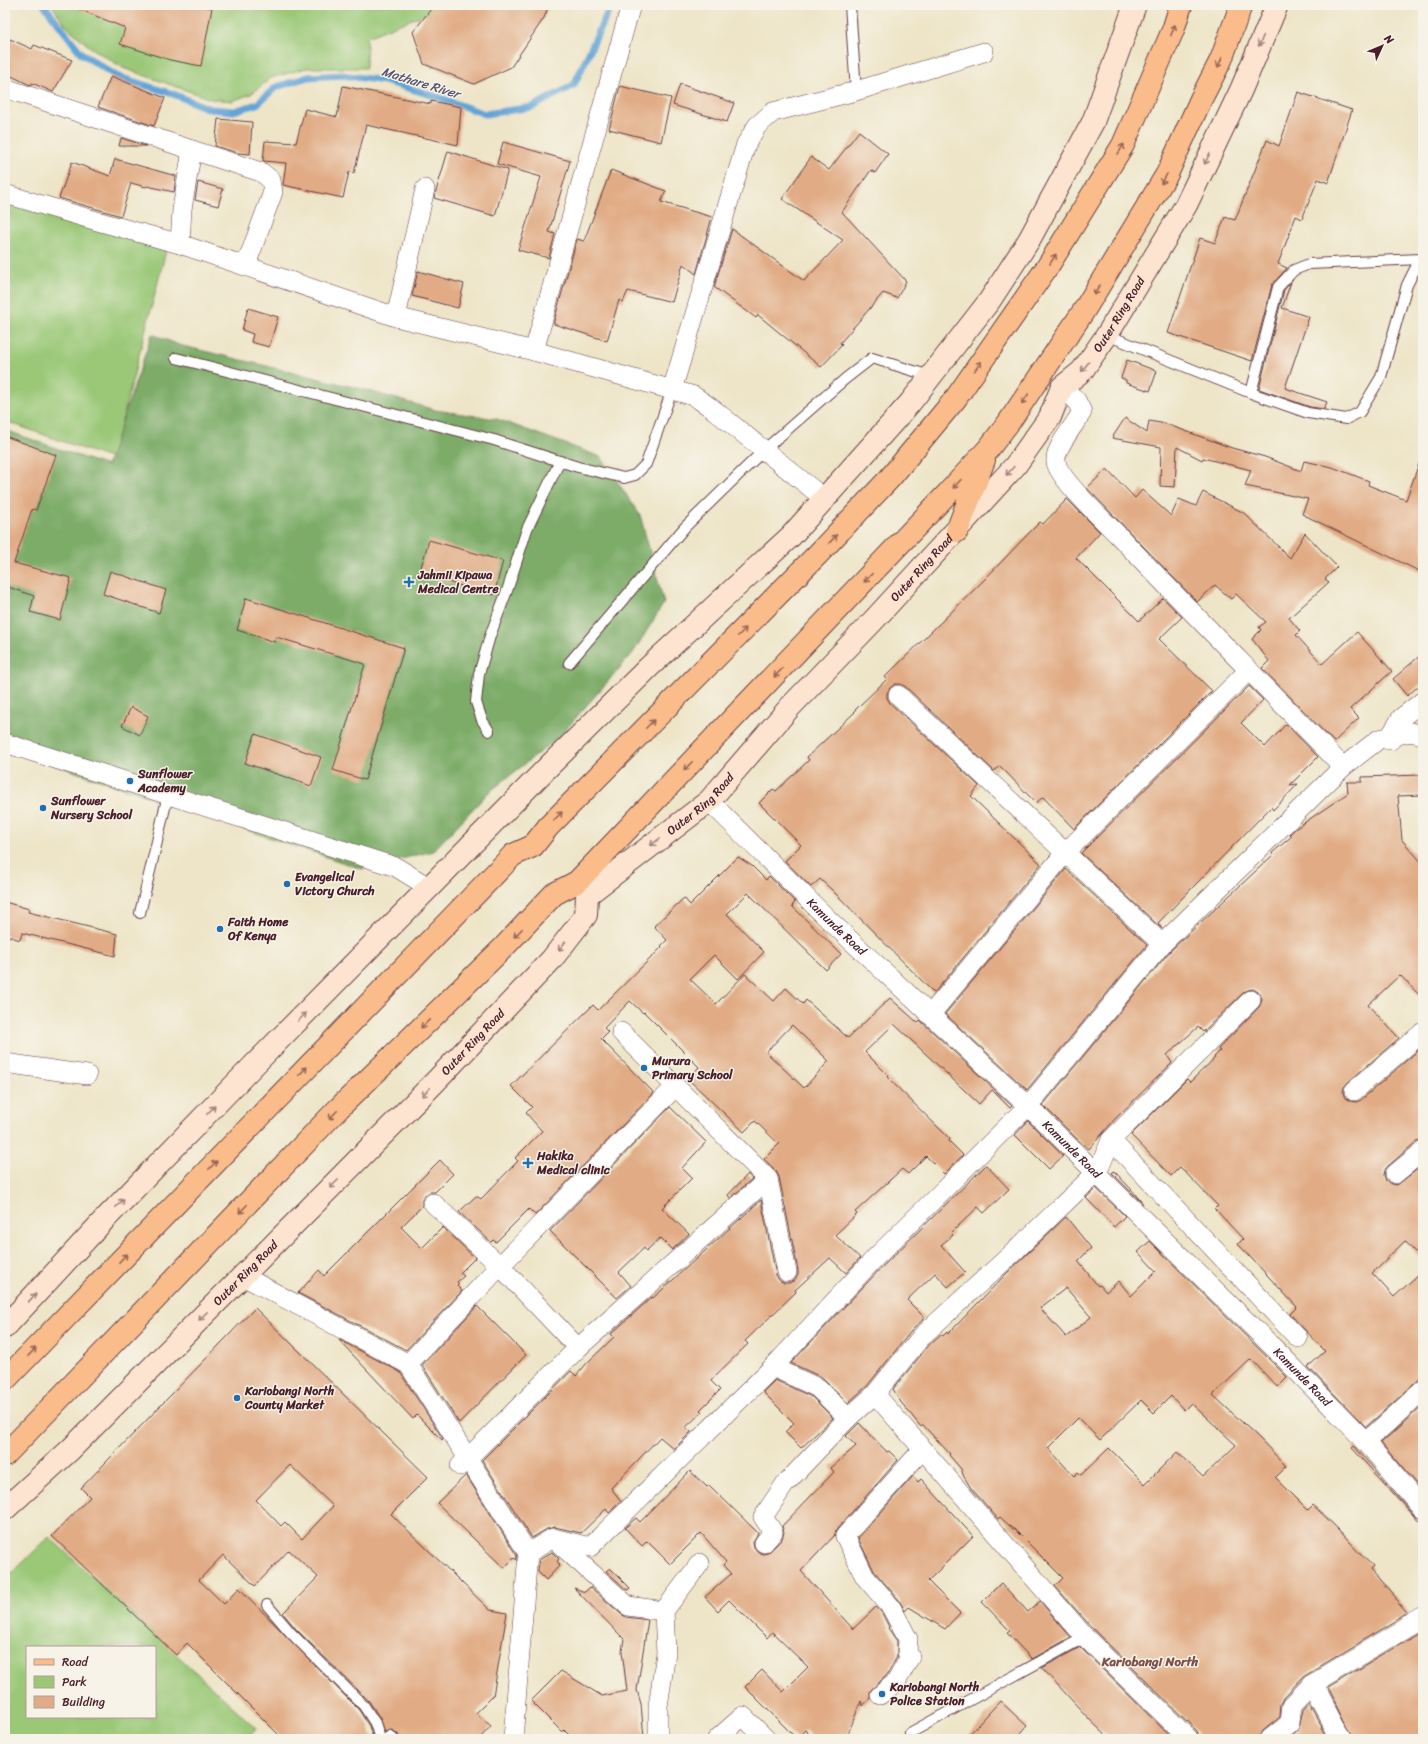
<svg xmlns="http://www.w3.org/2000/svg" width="1428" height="1744" font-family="Sriracha,sans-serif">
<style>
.green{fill:#9ac877;stroke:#727451;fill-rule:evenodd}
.forest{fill:#7bac68;stroke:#62664a}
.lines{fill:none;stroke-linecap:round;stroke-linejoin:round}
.stream{stroke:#64a4d7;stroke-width:7}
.building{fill:#e1ac85;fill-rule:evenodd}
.service-casing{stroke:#633d43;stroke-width:12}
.minor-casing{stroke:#633d43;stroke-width:20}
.secondary-casing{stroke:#633d43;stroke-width:24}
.primary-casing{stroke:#633d43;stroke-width:24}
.service{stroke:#fff;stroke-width:10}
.minor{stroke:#fff;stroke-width:19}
.secondary{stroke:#fde4d1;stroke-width:22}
.primary{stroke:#fabc8b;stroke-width:22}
.oneway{stroke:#996656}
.oneway2{stroke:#a4827e}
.poi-dot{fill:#1f6fb2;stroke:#f7f3e8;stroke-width:1.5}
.labels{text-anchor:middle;stroke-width:3;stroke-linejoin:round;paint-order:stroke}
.street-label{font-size:12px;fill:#4a1f2b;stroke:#f7f3e8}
.poi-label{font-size:12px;font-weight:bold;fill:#4a1f2b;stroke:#f7f3e8;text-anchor:start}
.water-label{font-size:13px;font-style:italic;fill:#545470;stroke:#f7f3e8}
.neighbourhood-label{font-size:13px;font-weight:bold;fill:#7f504a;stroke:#f7f3e8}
</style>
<rect width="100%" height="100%" fill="#f7f3e8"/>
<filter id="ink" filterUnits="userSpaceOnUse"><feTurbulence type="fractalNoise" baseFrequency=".025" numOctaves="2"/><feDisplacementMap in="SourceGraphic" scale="8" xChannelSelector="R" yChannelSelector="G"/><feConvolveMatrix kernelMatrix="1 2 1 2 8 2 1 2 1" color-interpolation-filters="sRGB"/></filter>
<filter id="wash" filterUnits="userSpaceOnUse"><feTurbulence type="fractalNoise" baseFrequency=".012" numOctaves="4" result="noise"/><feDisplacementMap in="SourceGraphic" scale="16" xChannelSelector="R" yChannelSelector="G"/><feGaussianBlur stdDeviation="0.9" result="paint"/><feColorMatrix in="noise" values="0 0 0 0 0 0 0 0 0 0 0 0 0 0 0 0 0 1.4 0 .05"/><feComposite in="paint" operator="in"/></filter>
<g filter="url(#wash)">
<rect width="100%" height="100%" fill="#eee5c8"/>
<path class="green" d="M52,5H435V10L367,37L366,68H306L271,78L251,94L232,101L211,99L123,68L90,47L66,26Z
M5,195L166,251L112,459L5,421Z
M49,1537L256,1728L247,1739H5V1580ZM27,1647H155V1717H27Z"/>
<path class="forest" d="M152,334L179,345L362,389L435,410L497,419L601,457L640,515L664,603L633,653L559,737L488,793L433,851L362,869L5,748V430L107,466Z"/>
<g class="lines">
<path class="stream" d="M44,5L81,53L116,76L173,94L210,109L234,111L257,104L276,87L308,77L342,75L384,81L435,96L485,114L532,107L574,85L611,5"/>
</g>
<g id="blocks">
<path class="building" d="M69,5H195L212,8L201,66L170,60L120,44L125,28Z
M434,5H549L544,18L511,67L474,84L424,64L413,32Z
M10,39L32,49L34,45L72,60L53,92L32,83L31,85L28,84L5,73V50Z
M111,76L165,98L154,126L98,107Z
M680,84L734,103L727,122L673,105Z
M343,86L431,104V101L461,107L458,145L366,125L354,173L349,172L343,198L283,185L286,163L263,161L265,141L296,143L305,109L337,117Z
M620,86L671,98L661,142L609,129Z
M1298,92L1352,110L1328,183L1318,179L1302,219L1296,216L1278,264L1287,268L1272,285L1252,361L1168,333L1200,238L1215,243L1225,217L1235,220L1267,140L1279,146Z
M218,119L252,122L250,154L238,153L215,146Z
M859,131L888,154L875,173L871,170L842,212L906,281L897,298L883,293L840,343L842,345L821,367L758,315L756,318L714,287L732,229L804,281L843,240L782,199L811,157L829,170Z
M121,138L146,146H119Z
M503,142L570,161L549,232L555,234L549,258L518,250L541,177L497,164Z
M448,151L508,170L495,216L434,198Z
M115,159L176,176L174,192L147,186L146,187L131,183L121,216L59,198L72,162L110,176Z
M611,170L666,191L661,202L712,217L696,274L683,264L672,302L628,291L623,302L619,300L607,341L554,324V321L577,239L584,241Z
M198,182L223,189L218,206L195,200Z
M418,271L464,284L458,308L412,296Z
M1291,282L1282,308L1309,317L1285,388L1327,402L1324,409L1310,407L1259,389L1284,290Z
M248,308L278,317L269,347L251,342L253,334L242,330Z
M1127,360L1157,371L1150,391L1126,383V380L1121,378Z
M1125,418L1147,433L1149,421L1166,424L1232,448L1265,457L1301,471L1304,461L1332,467L1369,481L1368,485L1406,500L1421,458H1423V573L1302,514L1308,499L1245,486L1251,470L1203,458L1202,460L1177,447L1175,487L1160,486L1161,447L1112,438Z
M5,436L56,455L36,510L32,509L14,563L71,578L60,620L30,612L34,596L5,586Z
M1107,469L1135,498L1142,490L1171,516L1179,499L1196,506L1203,492L1244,513L1290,558L1305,533L1337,567L1325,579L1329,582L1289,618L1300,631L1296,635L1322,664L1357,632L1392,671L1350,709L1359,718L1334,742L1262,668L1269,661L1252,639L1261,630L1259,627L1266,622L1236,594L1231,599L1215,585L1197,602L1087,488Z
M1067,499L1100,532L1076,558L1139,621L1163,598L1182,617L1159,639L1212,691L1074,829L1043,797L1036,803L1000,766L994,771L906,687L901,684H895L890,688L887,693V698L890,703L979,786L971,796L1041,864L934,993L832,890L820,879L811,887L785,861L801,845L759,803L773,789L776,791L809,760L807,757L855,712L854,711L887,679L885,677L983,581L1028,534L1040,522L1043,524Z
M429,540L503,561L494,595L419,574Z
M110,571L166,590L159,613L103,594Z
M246,598L404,648L365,780L333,770L365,664L276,637L275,642L237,630Z
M1423,653V682L1407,696L1393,679Z
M1249,686L1263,700L1241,723L1265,747L1286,724L1318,757L1290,785L1298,784L1273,810L1271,807L1158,923L1162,929L1081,853Z
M131,707L148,716L140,735L122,726Z
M255,734L321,757L311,786L245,763Z
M1421,775L1422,795L1398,796L1402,840L1423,864V999L1400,975L1368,1005L1399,1038L1347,1083L1344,1087L1343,1093L1345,1098L1350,1101L1356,1102L1361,1100L1423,1046V1140L1416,1142L1388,1166L1385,1170L1384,1175L1386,1181L1391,1184L1397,1185L1423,1165V1261L1405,1241L1372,1273L1394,1297L1423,1270V1376L1366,1427L1308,1367L1325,1351L1290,1314L1297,1307L1238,1244L1243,1239L1215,1209L1218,1206L1180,1167L1171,1176L1131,1135L1187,1079L1190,1082L1215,1058L1214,1057L1220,1051L1218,1049L1259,1007L1261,1003L1262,998L1258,992L1253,989L1248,990L1244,992L1203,1032L1198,1027L1167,1055L1172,1063L1115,1119L1089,1149L1078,1140L1043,1105L1170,951L1273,855L1272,853L1292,836L1290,834L1295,829L1348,793L1347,782H1362V777Z
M738,857L752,866L766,880L769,876L795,902L792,906L841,954L826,970L748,893L727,914L764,952L738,979L714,955L690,979L716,1004L745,974L774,1001L786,988L803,1004L806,1000L848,1038L890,998L918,1023L920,1020L1012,1106L1010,1108L992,1090L979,1104L894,1024L865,1052L889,1076L887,1077L950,1139L949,1141L963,1155L944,1174L926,1156L908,1174L902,1169L855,1212L857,1214L835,1235L860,1258L846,1273L830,1258L795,1290L796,1292L745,1341L748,1344L715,1376L711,1381L720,1390L700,1410L702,1412L686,1427L691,1432L674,1449L660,1437L611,1488L621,1501L609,1513L606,1509L581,1533L555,1527L547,1529L532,1538L482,1460L571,1371L576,1376L587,1363L614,1337L611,1334L652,1297L653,1298L761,1200L776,1275L779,1280L784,1283H789L795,1280L798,1275V1270L779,1177L776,1171L764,1159L779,1144L755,1121L744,1132L688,1079L699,1067L644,1012L643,1013L630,1001L604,1028L608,1032L601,1039L654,1093L535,1215L529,1209L496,1242L493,1240L491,1242L459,1212L476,1196L481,1199L518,1161L515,1158L542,1131L526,1113L532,1107L511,1086L593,1005L598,1010L662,947L661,946L667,940L654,926L684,898L690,905ZM792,1025L829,1061L804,1088L766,1052Z
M1066,869L1147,945L1027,1090L945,1014Z
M5,902L29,909L28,912L117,934L115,956L22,933L20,940L5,935Z
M670,1107L706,1142L682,1168L692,1178L662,1208L689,1234L672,1250L660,1238L646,1251L644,1248L619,1272L631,1286L617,1298L550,1231Z
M1028,1121L1063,1156L1049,1169L1015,1135Z
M440,1160L453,1174L435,1192H430L425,1195L422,1200V1206L401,1227L422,1248L443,1227L475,1258L460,1273L464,1276L457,1282L459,1284L457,1286L462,1291L406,1350L298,1293L319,1270L324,1276Z
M986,1165L1009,1189L984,1213L978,1207L951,1233L953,1235L941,1245L965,1272L948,1287L935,1273L907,1300L925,1318L913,1329L867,1386L848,1403L823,1378L791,1363L884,1265Z
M1114,1171L1131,1189L1143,1204L1112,1173Z
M748,1174L752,1179L730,1198L728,1195Z
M1096,1188L1125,1216L1114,1227L1086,1198Z
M1066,1217L1091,1248L1078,1261L1098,1286L1100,1285L1106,1292L1119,1281L1131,1296L1156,1271L1138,1252L1150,1241L1287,1377L1277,1387L1251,1359L1213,1395L1259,1438L1286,1466L1275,1477L1308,1510L1313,1505L1338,1529L1373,1567L1370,1570L1409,1613L1304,1676L1284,1697L1281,1704L1280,1717L1263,1731L1259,1739H1200L1197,1731L1093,1629L1055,1586L1063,1578L1014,1529H1013L1000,1517L998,1519L971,1488L964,1477L961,1469L949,1455L950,1454L923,1425L921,1427L900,1401L893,1389L930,1344L941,1334L943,1336L947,1332L948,1334L1008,1272ZM1066,1288L1091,1317L1066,1337L1040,1308ZM1171,1396L1184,1410L1191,1403L1236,1445L1203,1477L1177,1452L1145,1484L1109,1448L1081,1475L1078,1472L1074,1476L1048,1448L1078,1418L1100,1440L1141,1400L1154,1413Z
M477,1306L526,1355L459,1423L422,1365Z
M255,1308L428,1477L391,1514L490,1610L507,1613L493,1696L476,1713L491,1726L479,1739H399L398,1734L392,1730L385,1732L381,1720L369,1701L296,1629L283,1613L318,1577L289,1550L255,1586L223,1555L199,1580L224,1604L239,1588L359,1710L369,1726L373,1739H283L187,1643L176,1655L52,1536L90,1497L81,1488ZM290,1465L333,1506L302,1539L285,1522L281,1526L256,1500Z
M338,1339L400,1372L443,1439L442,1440L417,1415L413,1419Z
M775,1380L812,1397L833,1418L801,1448L785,1432L794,1423L763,1392Z
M1423,1405V1492L1381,1443Z
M859,1423L887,1452L889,1451L898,1460L837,1529L834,1536L801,1571L853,1629L876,1607L882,1613L889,1627L888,1628L897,1641V1657L887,1675L870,1691V1698L863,1706L861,1701L846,1739H814L805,1730L797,1739L745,1687L762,1670L783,1692L808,1667L772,1632L767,1638L729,1600L718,1611L705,1597L731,1574L723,1565L726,1562L701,1533L670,1564L647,1541L642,1546L625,1528L636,1518L640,1522L690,1471L707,1487L709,1485L758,1533L753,1542L754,1547L757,1551L763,1554L768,1553L782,1539L784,1532L782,1526L834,1472L831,1468L856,1446L846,1436Z
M1354,1446L1415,1516L1423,1520V1526L1352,1448Z
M466,1475L517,1556L516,1560L514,1558L504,1568L437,1503Z
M913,1476L918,1482L921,1479L973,1536L928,1581L960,1613L945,1629L909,1607L905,1611L899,1600L874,1571L858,1538Z
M552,1552L559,1559L557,1561L560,1565L546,1580L538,1572L539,1560Z
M610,1568L630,1588L627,1590L606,1571Z
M1001,1583L1028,1612L1040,1601L1071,1637L1032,1659L1007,1633L1010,1631L982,1602Z
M590,1587L621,1614L626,1617L648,1620L637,1690L641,1704L644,1739H573L564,1730L562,1732L531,1701L561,1671L602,1696L627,1691L622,1651L624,1639L574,1588L585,1592Z
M1423,1631V1739H1352L1327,1688Z
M1080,1647L1173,1739H1110L1091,1721L1042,1668Z
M1000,1701L1027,1726L1016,1739H965Z
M1309,1703L1329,1739H1288L1299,1729L1303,1710Z"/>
</g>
</g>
<g filter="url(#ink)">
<use href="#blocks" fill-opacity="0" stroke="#633d43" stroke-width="1"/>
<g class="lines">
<defs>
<path id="service" d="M850,5L856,91
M1107,335L1251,393L1308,413L1346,419L1360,412L1381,377L1407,285L1420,259L1423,257
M176,358L494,440L578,467L624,478L635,475L646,464L672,390
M1251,393L1278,287L1294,270L1309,264L1420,259
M569,663L685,527L764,450L845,379L872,358L930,376
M489,731L482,720L476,702L479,674L490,636L508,588L527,529L560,461
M140,913L168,795
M267,1605L291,1633L364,1706L375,1723L380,1739
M386,1739L390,1736L393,1739
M910,1739V1733L1085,1637"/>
<g id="minor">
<path d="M5,88L192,150L182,209L180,244L396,317L534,351L694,396L714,410L826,500"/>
<path d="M192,150L261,172L271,180L273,192L246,265"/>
<path d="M5,194L97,221L180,244"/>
<path d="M396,317L425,189"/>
<path d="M534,351L631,5"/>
<path d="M1062,387L1076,400L1082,412C1075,425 1054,448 1056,462C1059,479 1103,520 1117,534C1191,612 1268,689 1343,767L1379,739L1411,732L1423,735"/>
<path d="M672,390L746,144L757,126L773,112L856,91L984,52"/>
<path d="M898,695L1162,944"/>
<path d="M1391,740H1388L1401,718L1423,701"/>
<path d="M5,743L396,867L430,888"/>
<path id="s1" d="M709,801L831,922L1028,1106L1279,1353L1366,1442L1423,1509"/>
<path d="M930,1015L1065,853L1249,670"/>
<path d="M621,1032L768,1179L787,1272"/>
<path d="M5,1063L87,1075"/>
<path d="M1354,1091L1423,1032"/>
<path d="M1111,1140L1298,1338"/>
<path d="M1395,1174L1423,1151"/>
<path d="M433,1203L500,1266L578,1348"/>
<path d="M243,1276L408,1364L528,1553"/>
<path d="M408,1364L500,1266L675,1087"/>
<path d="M773,1367L818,1388L848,1418L875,1394L1085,1637L1189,1739"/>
<path d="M875,1394L922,1336L1017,1249L1098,1171L1111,1140L1251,1000"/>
<path d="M1366,1442L1423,1390"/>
<path d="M460,1466L578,1348L768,1179"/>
<path d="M554,1539L628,1606L664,1611"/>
<path d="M764,1543L773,1532L763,1517L785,1484L848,1418"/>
<path d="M1312,1684L1341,1739"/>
<path d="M880,1695L896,1682L910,1657L907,1652L908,1639L891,1607L865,1577L845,1536L923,1449"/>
<path d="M513,1739L528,1553L553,1538L590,1547L773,1367L876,1257L1028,1106L1162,944L1343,767"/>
<path d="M658,1739V1706L666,1653L664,1611L700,1563"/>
<path d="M717,1739L743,1716L766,1739"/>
<path d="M1270,1739L1290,1723L1292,1705L1312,1684L1423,1618"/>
</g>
<g id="secondary">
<path d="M5,1327L104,1220L251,1068L547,768L650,666L791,536L910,403L990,300L1029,240L1093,122L1135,5"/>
<path id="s2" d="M5,1509L70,1450L435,1082L552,959L586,915L587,895L709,801L790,707L873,621L1015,466L1050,417L1062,387L1082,371L1107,335L1186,205L1241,90L1277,5"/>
</g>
<path id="primary" d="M957,531L984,460
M5,1380L513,855L533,846L548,827L817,555L890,478L956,398L1048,266L1123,145L1173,30L1181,5
M5,1455L339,1108L504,947L554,894L577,882L948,493L989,448L1009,422L1083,312L1167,174L1201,99L1221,60L1241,5"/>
</defs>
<use href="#service" class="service-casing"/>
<use href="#minor" class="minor-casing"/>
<use href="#secondary" class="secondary-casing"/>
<use href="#primary" class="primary-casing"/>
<use href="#service" class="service"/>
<use href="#minor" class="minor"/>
<use href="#secondary" class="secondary"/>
<use href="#primary" class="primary"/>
</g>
<defs><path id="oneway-shaft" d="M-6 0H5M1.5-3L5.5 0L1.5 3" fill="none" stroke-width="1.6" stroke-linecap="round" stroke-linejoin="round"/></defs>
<g class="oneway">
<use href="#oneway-shaft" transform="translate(1173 30) rotate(-69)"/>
<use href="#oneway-shaft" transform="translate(1220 62) rotate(115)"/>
<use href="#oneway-shaft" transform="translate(1121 149) rotate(-60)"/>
<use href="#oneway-shaft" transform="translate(1164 179) rotate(120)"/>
<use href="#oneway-shaft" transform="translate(1053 259) rotate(-58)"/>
<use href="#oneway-shaft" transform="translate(1097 290) rotate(122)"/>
<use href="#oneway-shaft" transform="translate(978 366) rotate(-55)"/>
<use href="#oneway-shaft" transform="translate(1025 399) rotate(124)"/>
<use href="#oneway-shaft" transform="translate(957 484) rotate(132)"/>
<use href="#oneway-shaft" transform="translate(833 539) rotate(-47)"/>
<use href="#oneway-shaft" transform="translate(868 578) rotate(133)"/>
<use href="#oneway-shaft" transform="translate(742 632) rotate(-45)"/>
<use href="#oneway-shaft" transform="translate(778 673) rotate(134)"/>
<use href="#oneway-shaft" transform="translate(650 724) rotate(-45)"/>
<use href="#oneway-shaft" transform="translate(688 766) rotate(134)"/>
<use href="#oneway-shaft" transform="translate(558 816) rotate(-45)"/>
<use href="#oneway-shaft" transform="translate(518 933) rotate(134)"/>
<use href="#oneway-shaft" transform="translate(425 1024) rotate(136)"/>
<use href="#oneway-shaft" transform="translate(303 1071) rotate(-46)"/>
<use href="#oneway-shaft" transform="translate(333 1115) rotate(134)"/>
<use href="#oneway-shaft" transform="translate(213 1165) rotate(-46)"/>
<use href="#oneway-shaft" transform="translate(243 1209) rotate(134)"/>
<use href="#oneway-shaft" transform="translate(123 1258) rotate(-46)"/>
<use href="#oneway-shaft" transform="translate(32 1352) rotate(-46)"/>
</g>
<g class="oneway2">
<use href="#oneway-shaft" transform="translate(1261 41) rotate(114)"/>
<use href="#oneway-shaft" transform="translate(1207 159) rotate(116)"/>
<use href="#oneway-shaft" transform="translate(1085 367) rotate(127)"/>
<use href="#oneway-shaft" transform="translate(1010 471) rotate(132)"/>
<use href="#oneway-shaft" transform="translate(655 842) rotate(142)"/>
<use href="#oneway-shaft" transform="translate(562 946) rotate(128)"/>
<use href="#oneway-shaft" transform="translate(302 1017) rotate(-45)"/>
<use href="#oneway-shaft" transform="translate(426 1092) rotate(135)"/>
<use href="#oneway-shaft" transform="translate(211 1110) rotate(-46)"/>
<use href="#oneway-shaft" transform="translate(334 1184) rotate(135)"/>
<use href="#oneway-shaft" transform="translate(120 1203) rotate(-46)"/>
<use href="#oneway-shaft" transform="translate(32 1298) rotate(-47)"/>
<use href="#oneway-shaft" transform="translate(203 1316) rotate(135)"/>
</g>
</g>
<g class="poi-dot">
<path d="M407 576h4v4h4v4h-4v4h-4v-4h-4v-4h4z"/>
<circle cx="130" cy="781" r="4"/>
<circle cx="43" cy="808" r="4"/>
<circle cx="287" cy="884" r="4"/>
<circle cx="220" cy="929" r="4"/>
<circle cx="644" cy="1068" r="4"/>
<path d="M526 1157h4v4h4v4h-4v4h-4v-4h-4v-4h4z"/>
<circle cx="237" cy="1398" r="4"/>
<circle cx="882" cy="1694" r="4"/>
</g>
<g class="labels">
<g class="street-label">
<text dy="4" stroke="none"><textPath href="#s2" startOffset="1645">Outer Ring Road</textPath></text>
<text dy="4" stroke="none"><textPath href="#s2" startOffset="1321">Outer Ring Road</textPath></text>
<text dy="4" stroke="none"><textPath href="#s2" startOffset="997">Outer Ring Road</textPath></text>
<text dy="4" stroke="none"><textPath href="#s1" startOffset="179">Kamunde Road</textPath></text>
<text dy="4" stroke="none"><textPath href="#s2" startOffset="661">Outer Ring Road</textPath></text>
<text dy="4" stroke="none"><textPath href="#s1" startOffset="503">Kamunde Road</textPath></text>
<text dy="4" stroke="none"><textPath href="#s2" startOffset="337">Outer Ring Road</textPath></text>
<text dy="4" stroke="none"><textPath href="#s1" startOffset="827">Kamunde Road</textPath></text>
</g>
<g class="poi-label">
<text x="418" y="579">Jahmii Kipawa<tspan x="418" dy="14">Medical Centre</tspan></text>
<text x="138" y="778">Sunflower<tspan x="138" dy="14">Academy</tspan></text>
<text x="51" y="805">Sunflower<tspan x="51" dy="14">Nursery School</tspan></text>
<text x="295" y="881">Evangelical<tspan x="295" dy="14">Victory Church</tspan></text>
<text x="228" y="926">Faith Home<tspan x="228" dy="14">Of Kenya</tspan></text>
<text x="652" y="1065">Murura<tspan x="652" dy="14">Primary School</tspan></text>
<text x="537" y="1160">Hakika<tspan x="537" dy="14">Medical clinic</tspan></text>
<text x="245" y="1395">Kariobangi North<tspan x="245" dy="14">County Market</tspan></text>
<text x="890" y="1691">Kariobangi North<tspan x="890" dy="14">Police Station</tspan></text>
</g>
<g class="water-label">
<text transform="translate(421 82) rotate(17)" y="5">Mathare River</text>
</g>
<g class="neighbourhood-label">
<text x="1150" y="1666">Kariobangi North</text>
</g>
</g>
<rect width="1428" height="1744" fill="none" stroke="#f7f3e8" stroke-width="20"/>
<rect x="26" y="1646" width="130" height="72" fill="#f7f3e8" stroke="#b29e9c"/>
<rect x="34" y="1659" width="20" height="6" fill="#fabc8b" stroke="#b29e9c"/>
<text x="62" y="1666" font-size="12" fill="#4a1f2b">Road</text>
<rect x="34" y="1676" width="20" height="12" fill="#9ac877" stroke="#b29e9c"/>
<text x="62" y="1686" font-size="12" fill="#4a1f2b">Park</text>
<rect x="34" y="1696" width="20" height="12" fill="#e1ac85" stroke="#b29e9c"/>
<text x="62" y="1706" font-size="12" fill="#4a1f2b">Building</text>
<g transform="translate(1382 46) rotate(46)" stroke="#f7f3e8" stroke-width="3" paint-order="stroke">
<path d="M0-3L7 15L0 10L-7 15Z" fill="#4a1f2b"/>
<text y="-6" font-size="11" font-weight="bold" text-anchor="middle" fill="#4a1f2b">N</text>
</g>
</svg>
